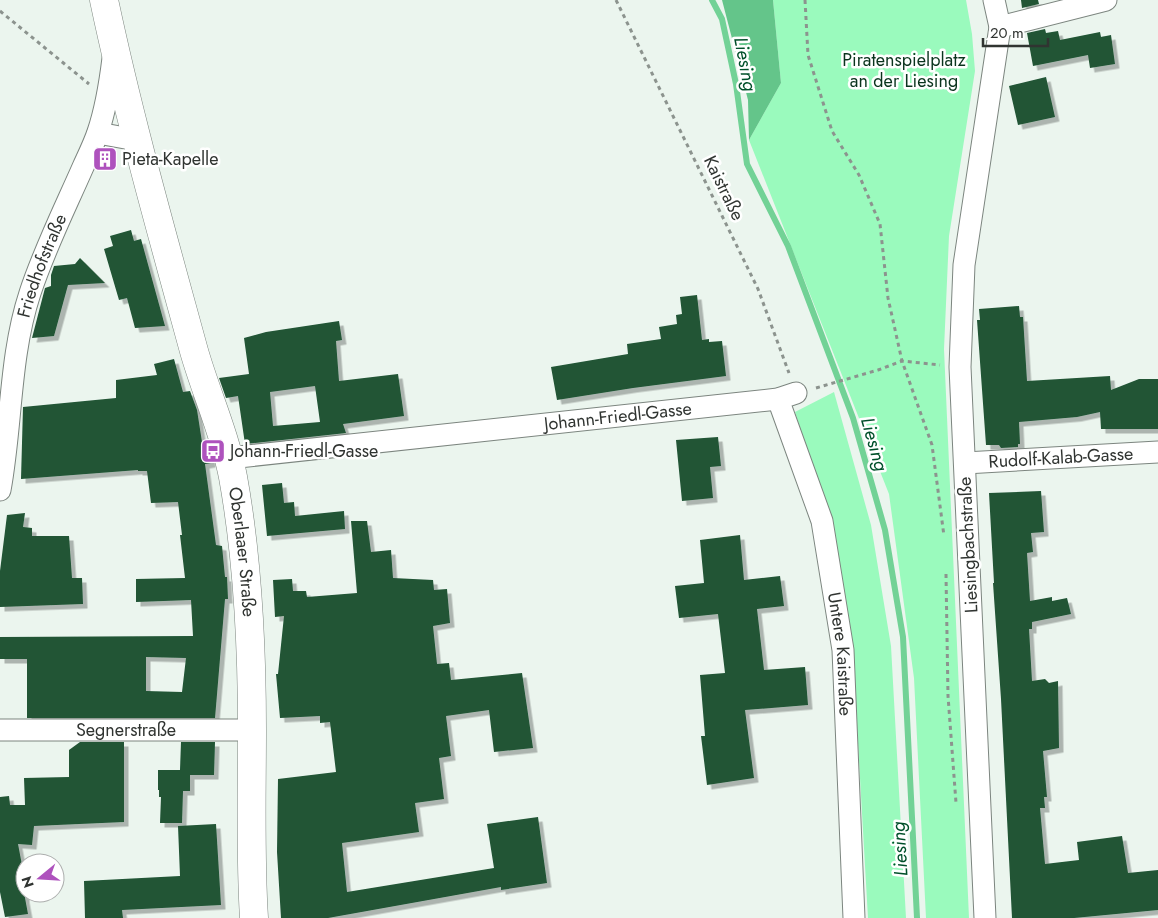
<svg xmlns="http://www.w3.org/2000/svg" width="1158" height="918" font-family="Jost,sans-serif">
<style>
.green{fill:#9afabd}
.forest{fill:#64c58a}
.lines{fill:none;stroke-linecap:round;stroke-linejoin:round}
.stream{stroke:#72d296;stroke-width:6}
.building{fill:#205435;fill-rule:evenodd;filter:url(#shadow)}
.street-casing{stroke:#7c857f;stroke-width:23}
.secondary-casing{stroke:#7c857f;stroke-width:29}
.path{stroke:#8c938e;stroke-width:3;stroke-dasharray:4 4;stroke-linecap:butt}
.street{stroke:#fff;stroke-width:21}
.secondary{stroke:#fff;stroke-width:28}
.labels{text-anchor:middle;stroke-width:5;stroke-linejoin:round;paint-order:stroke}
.park-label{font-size:18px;fill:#0a341d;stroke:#fff}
.poi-label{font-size:18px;fill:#303431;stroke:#fff;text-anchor:start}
.street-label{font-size:18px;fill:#303431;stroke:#fff}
.water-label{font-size:19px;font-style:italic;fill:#00502a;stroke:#fff}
</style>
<defs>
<filter id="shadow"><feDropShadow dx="4.5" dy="4.5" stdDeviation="0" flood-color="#0004"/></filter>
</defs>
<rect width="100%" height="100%" fill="#ebf5ee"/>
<path class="green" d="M773,0H966L972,34L975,71L949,236L944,349L969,918H926L914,678L889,494L749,140L781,83Z
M834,392L871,525L891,646L906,918H868L852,638L831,525L795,412Z"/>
<path class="forest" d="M722,0H773L781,83L749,140L748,100Z"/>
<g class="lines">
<path class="stream" d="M712,0L722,19L736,84L747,164L788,246L853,418L885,530L903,637L917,918"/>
</g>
<path class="building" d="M1021,0H1038L1039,4L1022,8Z
M1045,29L1046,33L1058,31L1060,40L1100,32L1101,37L1111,35L1115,64L1090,68L1088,55L1033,66L1027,33Z
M1046,77L1055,117L1018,125L1009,86Z
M131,230L134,241L141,239L165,326L135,328L127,298L119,300L104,249L113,246L110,236Z
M80,258L105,283L68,285L54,336L32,338L45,288L51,286V275L54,266L75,264Z
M697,295L702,340L709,339V342L722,341L726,376L633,388L557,400L551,367L628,354L627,344L661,339L659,327L677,324L676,315L682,314L680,297Z
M1019,306L1020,317H1023L1027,381L1110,376L1111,390L1139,379H1158V429H1101L1100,412L1077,417L1019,422L1020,444H1018V447L1001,448L999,445H986L977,320H980L979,309Z
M339,321L342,340L336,341L339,381L398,374L404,416L343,424L346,433L245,444L238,396L226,398L219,378L249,374L244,338L266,332ZM315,386L320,422L273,426L270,392Z
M174,359L183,392L190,391L197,410L202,442H208L209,446L211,463L205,464L216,545L222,546L225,577H227L228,599H225L215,718H27V659H0V637L193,636L191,600L136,602V579L185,578L180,535H182L178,502L151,503L147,471H138V470L21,479L23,407L116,398V380L157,375L154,364ZM146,657L186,658L182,692L146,691Z
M718,437L721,466L710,467L713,498L682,501L676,440Z
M282,483L284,503L294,502L295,516L344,511L345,529L267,536L262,485Z
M1041,491L1044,532L1031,533L1033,552L1027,553L1030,601L1052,597V601L1067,598L1071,614L1032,622V629H1029L1032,681L1045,679L1049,683L1058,681L1059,748L1043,751L1047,797H1044L1045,808H1040L1045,864L1079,860L1077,842L1122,836L1128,873L1158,870V910L1074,918H1012L1001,699L993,583H994L989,493Z
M25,513L23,527L32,528V536H69L72,578H82L83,604L0,607V571L7,515Z
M351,521H367L371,552L391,550L393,578L433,580L434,590L447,589L450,623L433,626L437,664L449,663L451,680L522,673L533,748L494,752L489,710L446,716L451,756L439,758L444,799L415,803L419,832L342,843L347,892L494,868L487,824L538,817L547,883L501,890V887L328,918H281L277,852L278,779L336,772L330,722L320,723V716L280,718L276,674H278L284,616L275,617L273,580L292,579L293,591H306L307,597L357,593Z
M740,535L744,580L780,576L784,606L757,609L764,670L805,667L808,705L745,710L754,778L707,785L701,736H705L700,675L725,673L718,614L679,618L675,586L704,583L700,540Z
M80,742H124V822L34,826L32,845L18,844L25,881V898L28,914L5,917L0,892V797L9,796L10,805H25L24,778L69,777V750Z
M181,742H215L214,775H190V791H183L182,823H160L161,797H159V790H158V770H180Z
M216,824L221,905L122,910L123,918H85L84,881L180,876L178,826Z"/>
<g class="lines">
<defs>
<g id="street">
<path d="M1000,27L1106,0"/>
<path d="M98,133L136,140"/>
<path id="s1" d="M778,399L822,521L843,650L854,918"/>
<path id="s2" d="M229,458L778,399L796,393"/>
<path id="s3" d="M965,463L1158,452"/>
<path id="s4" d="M0,490C12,425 9,357 30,293C44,250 65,208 83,167C88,156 94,144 98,132C106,108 110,83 113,58"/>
<path id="s5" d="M0,730H252"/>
<path d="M985,918L960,367L964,265L1000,27L994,0"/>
</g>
<g id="secondary">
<path id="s6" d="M104,0C129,118 162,234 194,351C206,393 225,434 233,477C248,560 252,645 252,730C252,793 250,855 254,918"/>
</g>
</defs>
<use href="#street" class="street-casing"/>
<use href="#secondary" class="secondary-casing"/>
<path class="path" d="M616,0L758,289L789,373
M805,0L808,55L832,131L859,175L880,224L888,298L902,361L932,445L944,536
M0,11L89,84
M816,388L878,370L902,361L940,365
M946,574L948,696L956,803"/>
<use href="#street" class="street"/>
<use href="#secondary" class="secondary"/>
</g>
<defs>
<symbol id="building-square" viewBox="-11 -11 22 22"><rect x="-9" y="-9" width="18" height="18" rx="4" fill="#ae52bd" stroke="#fff"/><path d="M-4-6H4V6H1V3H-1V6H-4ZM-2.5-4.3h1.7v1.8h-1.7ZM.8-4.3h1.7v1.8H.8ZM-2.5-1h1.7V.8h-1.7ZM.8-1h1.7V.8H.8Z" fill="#fff"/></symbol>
<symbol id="bus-square" viewBox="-11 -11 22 22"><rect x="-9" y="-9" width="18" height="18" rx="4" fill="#ae52bd" stroke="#fff"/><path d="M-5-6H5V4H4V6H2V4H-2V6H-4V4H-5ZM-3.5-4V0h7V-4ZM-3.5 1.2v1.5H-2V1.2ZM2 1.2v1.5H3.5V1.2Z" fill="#fff"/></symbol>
</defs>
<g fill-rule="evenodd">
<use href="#building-square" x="91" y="145" width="28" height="28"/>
<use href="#bus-square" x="199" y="437" width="28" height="28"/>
</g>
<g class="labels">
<g class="park-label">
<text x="904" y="66">Piratenspielplatz<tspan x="904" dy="21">an der Liesing</tspan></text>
</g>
<g class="poi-label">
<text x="122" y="165">Pieta-Kapelle</text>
<text x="230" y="457">Johann-Friedl-Gasse</text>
</g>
<g class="street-label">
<text transform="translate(724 188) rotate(64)" y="6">Kaistraße</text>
<text dy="6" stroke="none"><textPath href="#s4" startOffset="229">Friedhofstraße</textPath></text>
<text dy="6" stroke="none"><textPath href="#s2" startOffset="391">Johann-Friedl-Gasse</textPath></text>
<text dy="6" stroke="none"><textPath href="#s3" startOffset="96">Rudolf-Kalab-Gasse</textPath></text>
<text transform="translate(968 545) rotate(-93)" y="6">Liesingbachstraße</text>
<text dy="6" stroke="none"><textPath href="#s6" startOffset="570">Oberlaaer Straße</textPath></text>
<text dy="6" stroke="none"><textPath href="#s1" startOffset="264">Untere Kaistraße</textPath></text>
<text dy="6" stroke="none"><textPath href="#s5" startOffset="126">Segnerstraße</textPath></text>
</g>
<g class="water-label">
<text transform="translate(746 64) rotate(79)" y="7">Liesing</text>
<text transform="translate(875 444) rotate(74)" y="7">Liesing</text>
<text transform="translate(899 849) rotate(-93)" y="7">Liesing</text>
</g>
</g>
<g transform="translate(40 878) rotate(252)"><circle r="24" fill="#ffffff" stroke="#acaead"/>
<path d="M0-4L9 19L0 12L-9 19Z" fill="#ae52bd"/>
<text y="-8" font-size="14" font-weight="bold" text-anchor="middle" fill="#303431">N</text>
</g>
<path d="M983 38v8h65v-8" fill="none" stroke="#303431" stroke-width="2.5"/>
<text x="990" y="38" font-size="15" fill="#303431" stroke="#ffffff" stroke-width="4" paint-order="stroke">20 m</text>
</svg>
